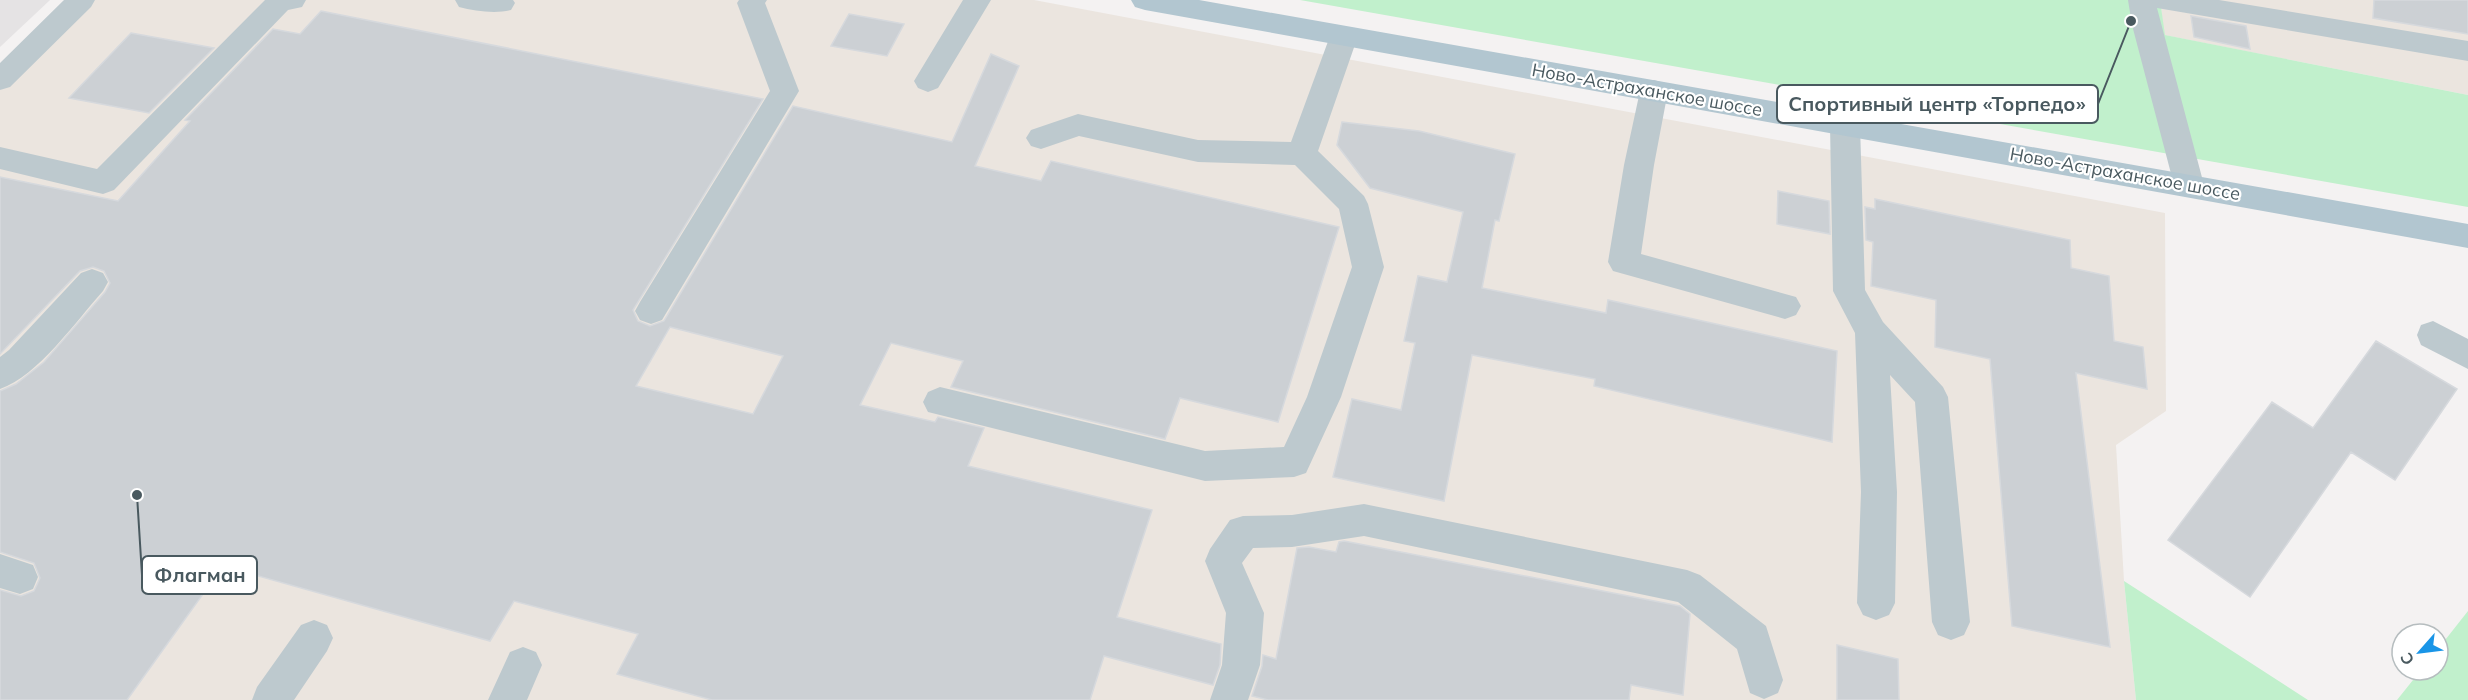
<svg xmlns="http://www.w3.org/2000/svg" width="2468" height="700" font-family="Mulish,sans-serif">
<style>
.commercial{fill:#ebe5df}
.education{fill:#e5e3e4}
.green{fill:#c1f0cc}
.building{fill:#ccd0d4;stroke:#d6d9dd;stroke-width:1.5;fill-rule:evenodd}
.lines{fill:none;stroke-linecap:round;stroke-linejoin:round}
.minor{fill:#bdc9ce;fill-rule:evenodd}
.major{fill:#b2c6d0;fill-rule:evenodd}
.labels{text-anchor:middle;stroke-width:4.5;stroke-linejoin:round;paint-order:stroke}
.street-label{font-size:18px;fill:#49595f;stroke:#fff}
.leader{fill:none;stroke:#49595f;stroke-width:2}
.callout-dot{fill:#49595f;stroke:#fff;stroke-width:2}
.callout{fill:#fff;stroke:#49595f;stroke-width:2}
.callout-label{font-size:20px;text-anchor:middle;font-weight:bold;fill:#49595f}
</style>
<rect width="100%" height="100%" fill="#f4f2f2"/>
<path class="commercial" d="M92,0H1034L2165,213L2166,411L2116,445L2124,581L2136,700H0V90Z
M2160,0H2468V95L2164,35Z"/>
<path class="education" d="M0,0H50L0,47Z"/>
<path class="green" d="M1300,0H2160L2165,35L2468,95V207Z
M2124,581L2308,700H2136Z
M2468,611V700H2397L2421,670H2438V649Z"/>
<path class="building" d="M2374,0H2468V34L2373,18Z
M321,11L763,99L633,310L638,321L650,326L664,321L793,106L952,142L991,54L1019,66L975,166L1041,181L1051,161L1339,227L1278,422L1180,398L1165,439L951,387L963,361L891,343L860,405L935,422L938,417L984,428L968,466L1152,510L1117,617L1221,644L1220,665L1213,685L1104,656L1090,700H712L617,674L638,634L514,601L490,641L223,566L127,700H0V590L21,596L34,591L40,578L34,563L0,552V391L16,384L44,362L105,292L110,283L104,271L93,267L80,271L0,354V177L118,201L190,121L185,120L273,29L300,34ZM670,327L783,356L753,414L636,386Z
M849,14L904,24L887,56L831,46Z
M2191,16L2246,26L2250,49L2194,37Z
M131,33L214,48L149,113L69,98Z
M1342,122L1419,131L1515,154L1499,221L1495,220L1482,288L1606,313L1608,300L1837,351L1832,442L1594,386L1595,379L1472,355L1444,501L1333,477L1352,399L1401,410L1415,343L1404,341L1418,276L1447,282L1463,212L1370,188L1337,145Z
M1778,191L1829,201L1830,234L1777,224Z
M1875,199L2070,240L2071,268L2109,276L2114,341L2143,347L2147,389L2076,373L2110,647L2012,626L1990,359L1935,347L1936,300L1871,286L1873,242L1866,240L1865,207L1875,209Z
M2376,341L2457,389L2395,480L2351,452L2250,597L2168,540L2272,402L2313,428Z
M1344,541L1680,606L1690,614L1683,695L1631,685L1629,700H1268L1252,696L1262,666L1263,655L1276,659L1297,548L1309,547L1336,552L1339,542Z
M1837,645L1898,659L1899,700H1837Z"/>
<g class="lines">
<path class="minor" d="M64,0H95L91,7L10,87L0,90V63Z
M265,0H306L302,7L288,10L114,190L103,194L0,169V147L97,169Z
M455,0H513L515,3L511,10C495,14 475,11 459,7Z
M739,0H767L765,3L799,91L662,320L651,324L640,320L635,311L640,302L770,91L737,3Z
M963,0H991L938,88L928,92L918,88L914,81Z
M2128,0H2219L2468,41V61L2157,8L2204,185L2200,193L2189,197L2178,193L2174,185L2132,25Z
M1344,26L1354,29L1358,36L1318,151L1364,196L1368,204L1384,267L1341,397L1306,473L1294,477L1205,481L928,412L923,402L928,392L940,387L1205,451L1284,447L1307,397L1352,267L1339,209L1295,165L1198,162L1079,136L1041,149L1031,146L1026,138L1031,130L1078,114L1198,140L1291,142L1330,36L1334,29Z
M1654,80L1664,83L1668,91L1654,165L1641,254L1796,297L1801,306L1796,315L1785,319L1613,271L1608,262L1624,165L1640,91L1644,83Z
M1845,114L1855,117L1860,125L1865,290L1883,322L1943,387L1948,397L1970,622L1964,635L1951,640L1938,635L1932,622L1915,402L1890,375L1897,492L1895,603L1889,615L1876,620L1863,615L1857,603L1861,492L1855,333L1833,291L1830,125L1835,117Z
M92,269L103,273L108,282L103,291C76,321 38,376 0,389V357L9,350L81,273Z
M2433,321L2468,339V369L2421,345L2417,335L2421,325Z
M1364,504L1687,570L1700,575L1766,626L1783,680L1778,693L1764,699L1750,693L1737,649L1678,602L1364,536L1292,547L1253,548L1242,563L1264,613L1260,665L1248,700H1210L1222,665L1226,613L1205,561L1210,549L1230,520L1243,516L1292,515Z
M0,554L33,565L38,577L33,589L20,594L0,588Z
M314,620L327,625L333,638L327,651L294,700H252L257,687L301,625Z
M523,647L536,652L542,665L527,700H488L510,652Z"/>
<path class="major" d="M1131,0H1199L2468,224V248L1145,10L1135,7Z"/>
</g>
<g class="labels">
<g class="street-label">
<text transform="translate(1647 90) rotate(10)" y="6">Ново-Астраханское шоссе</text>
<text transform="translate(2125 174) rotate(10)" y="6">Ново-Астраханское шоссе</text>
</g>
</g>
<path class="leader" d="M2131 21L2098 104M137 495L142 575"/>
<g class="callout-dot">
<circle cx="2131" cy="21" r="6"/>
<circle cx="137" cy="495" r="6"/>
</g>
<g class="callout">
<rect x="1777" y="85" width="321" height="38" rx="6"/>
<rect x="142" y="556" width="115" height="38" rx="6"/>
</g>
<g class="callout-label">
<text x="1937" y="111">Спортивный центр «Торпедо»</text>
<text x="200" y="582">Флагман</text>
</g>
<g transform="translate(2420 652) rotate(242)"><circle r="28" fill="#ffffff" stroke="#b6bdbf" stroke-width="1.5"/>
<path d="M0-4.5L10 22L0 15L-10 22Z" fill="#1995e7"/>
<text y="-9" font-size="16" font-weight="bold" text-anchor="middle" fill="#49595f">С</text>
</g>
</svg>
